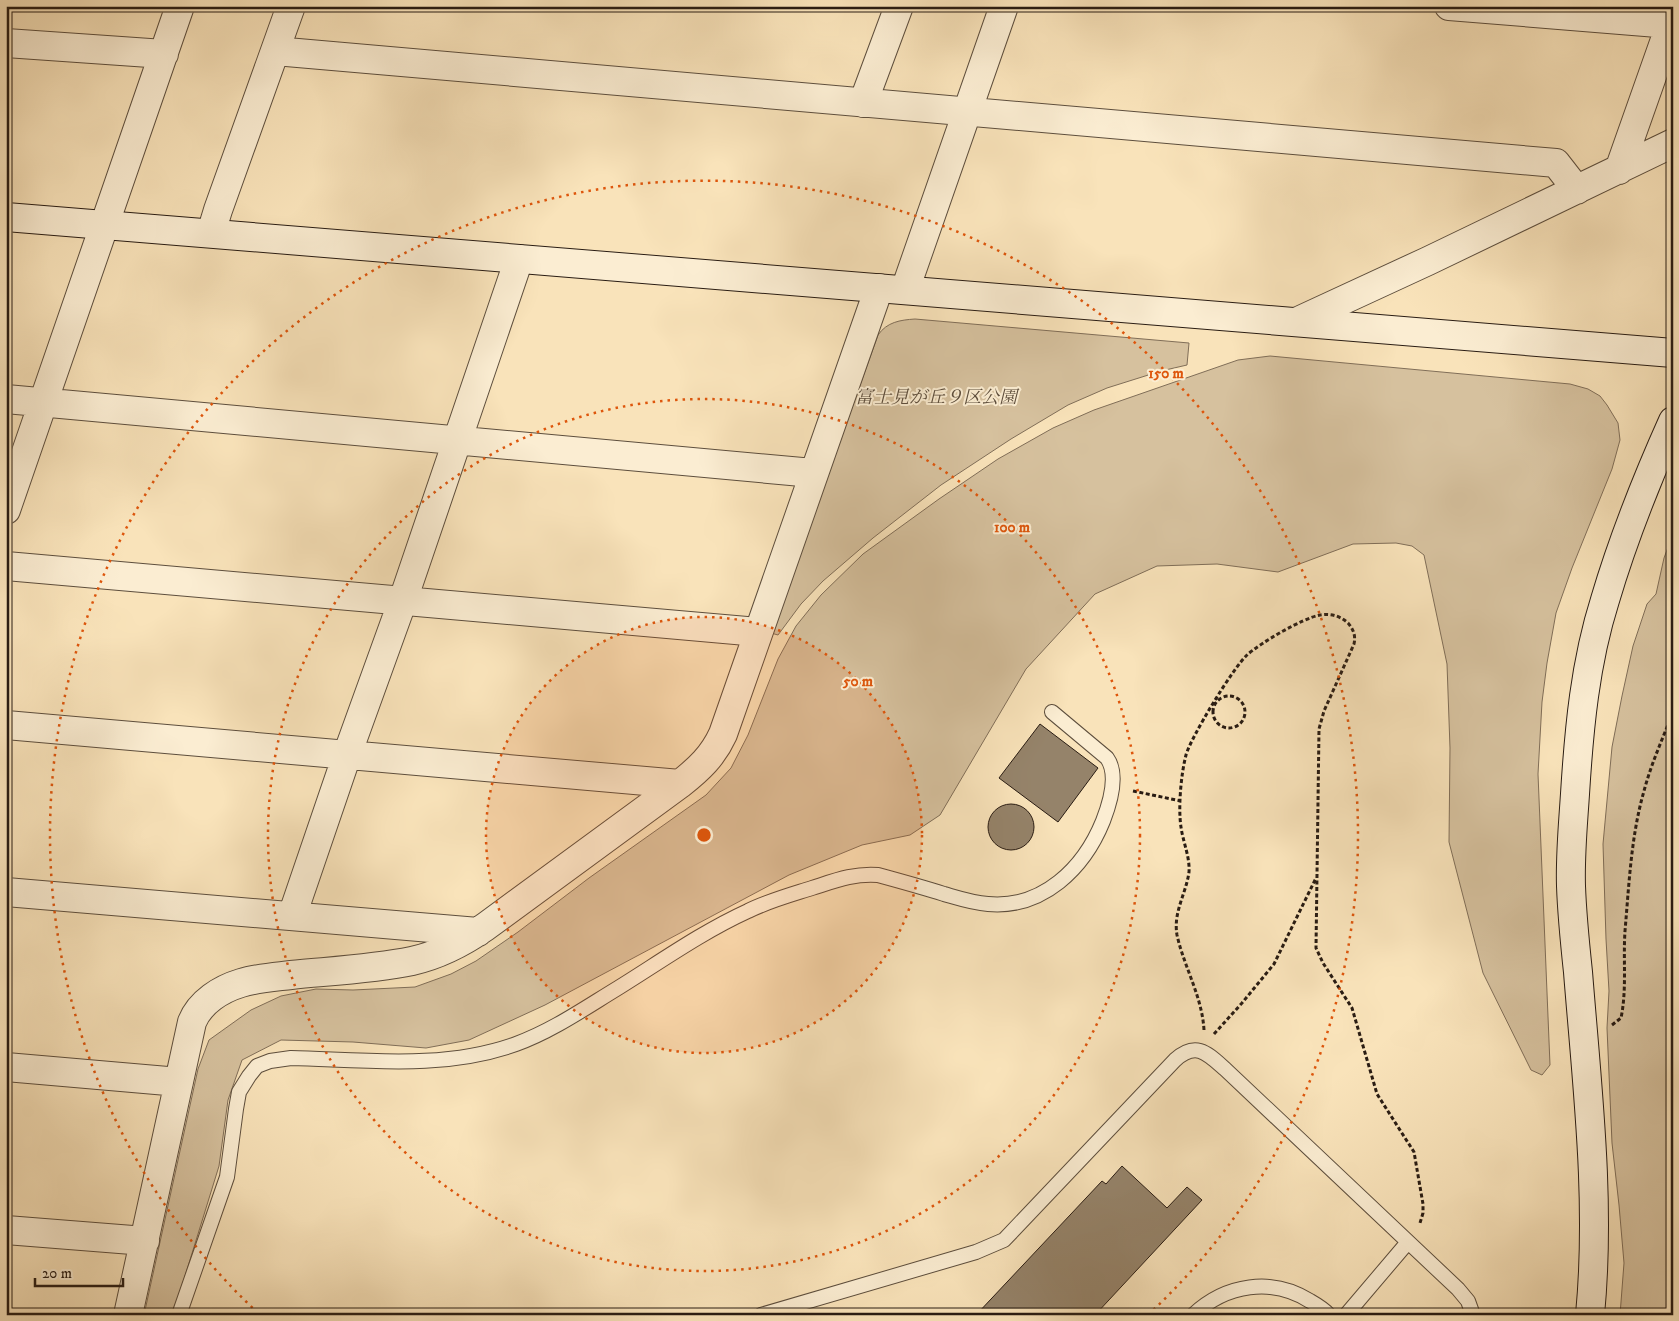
<svg xmlns="http://www.w3.org/2000/svg" width="1679" height="1321" font-family="'IM FELL DW Pica','Noto Serif JP',serif">
<style>
.green{fill:#d6c19e;stroke:#806e58}
.building{fill:#95836a;stroke:#291c13}
.lines{fill:none;stroke-linecap:round;stroke-linejoin:round}
.lane-casing{stroke:#5d4e3d;stroke-width:16}
.street-casing{stroke:#5d4e3d;stroke-width:30}
.secondary-casing{stroke:#291c13;stroke-width:30}
.path{stroke:#291c13;stroke-width:3;stroke-dasharray:4 2.5;stroke-linecap:butt}
.lane{stroke:#fbedd2;stroke-width:14}
.street{stroke:#fbedd2;stroke-width:28}
.secondary{stroke:#fbedd2;stroke-width:28}
.ring{fill:none;stroke:#de560c;stroke-width:2.5;stroke-dasharray:2.5 5}
.labels{text-anchor:middle;stroke-width:4;stroke-linejoin:round;paint-order:stroke}
.park-label{font-size:18px;font-style:italic;fill:#5d4e3d;stroke:#fbedd2}
.centre{fill:#de560c;stroke:#fbedd2;stroke-width:2.5}
.ring-label{font-size:15px;text-anchor:middle;font-weight:bold;fill:#de560c;stroke:#fbedd2;stroke-width:4;stroke-linejoin:round;paint-order:stroke}
</style>
<rect width="100%" height="100%" fill="#f9e3ba"/>
<filter id="stains"><feTurbulence type="fractalNoise" baseFrequency=".004" numOctaves="4"/><feColorMatrix values="0 0 0 0 .2 0 0 0 0 .09 0 0 0 0 .02 0 0 0 .5 -.17"/></filter>
<radialGradient id="worn" r=".72"><stop offset=".6" stop-color="#630" stop-opacity="0"/><stop offset="1" stop-color="#630" stop-opacity=".3"/></radialGradient>
<path class="green" d="M915,319L1189,343L1187,365L1161,371L1107,388L1068,405L1011,439L941,485L873,538L823,581L801,604L778,635L771,633L878,335C887,322 900,320 915,319Z
M1270,356L1570,384L1588,389L1600,396L1607,405L1618,423L1620,440L1612,469L1572,568L1556,613L1547,663L1542,702L1538,774L1550,1065L1542,1075L1531,1070L1483,973L1449,842L1450,748L1447,664L1424,555L1412,546L1396,543L1353,544L1278,572L1217,564L1157,566L1095,594L1026,669L940,815L910,835L862,845L789,875L545,1005L469,1040L426,1048L353,1042L281,1040L242,1060L228,1100L219,1166L173,1315H144L198,1069L209,1040L251,1010L281,996L316,989L353,990L415,987L451,974L476,961L518,932L589,878L706,795L731,768L748,735L778,659L796,626L821,595L863,554L939,499L998,459L1053,428L1094,410L1238,360Z
M1673,534V1315H1620L1624,1263L1619,1205L1612,1143L1607,1028L1609,991L1606,939L1603,844L1612,747L1622,696L1633,646L1647,604L1656,594L1664,558Z"/>
<path class="building" d="M1040,724L1098,768L1058,822L999,778Z
M988 827a23 23 0 1 1 46 0a23 23 0 1 1-46 0Z
M1122,1166L1167,1208L1187,1187L1202,1200L1095,1315H976L1102,1181L1106,1184Z"/>
<g class="lines">
<defs>
<path id="lane" d="M179,1315L227,1177L236,1109L239,1092L249,1076L257,1066L270,1061L291,1058C366,1060 444,1070 516,1044C552,1031 585,1008 618,988C660,962 702,932 748,911C768,901 790,895 812,888C834,881 854,873 878,875C900,881 922,887 944,894C958,898 973,903 988,904C1043,909 1084,868 1103,821C1110,803 1119,775 1107,758L1052,712
M761,1315L976,1252L1004,1240L1175,1060C1196,1041 1207,1053 1225,1069L1458,1289L1468,1301L1473,1315
M1193,1315C1226,1284 1272,1277 1310,1301C1317,1305 1324,1309 1329,1315
M1346,1315L1408,1242"/>
<path id="street" d="M1449,6L1670,24
M6,43L164,54
M275,51L1556,163L1577,190
M863,103L899,6
M1619,170L1673,17
M211,233L218,210L291,6
M905,290L1004,6
M1296,322L1428,261L1673,143
M6,399L813,473
M6,510L180,6
M6,566L758,632
M6,725L680,784
M6,892L478,932
M292,916L347,755L403,600L519,259
M6,1067L179,1082
M6,1230L145,1241
M128,1315L192,1022C200,1002 221,989 241,983C257,978 274,977 291,975C331,971 373,969 412,961C439,955 462,943 485,927L680,784C699,769 713,756 723,734L879,288"/>
<path id="secondary" d="M6,217L1673,353
M1590,1315C1601,1201 1587,1086 1578,972C1575,944 1572,915 1571,886C1570,855 1573,825 1575,794C1579,729 1585,663 1605,600C1623,539 1647,479 1673,421"/>
</defs>
<use href="#lane" class="lane-casing"/>
<use href="#street" class="street-casing"/>
<use href="#secondary" class="secondary-casing"/>
<path class="path" d="M1213 712a16 16 0 1 1 32 0a16 16 0 1 1-32 0Z
M1133,791L1181,801
M1612,1025L1621,1018C1627,989 1623,960 1625,931C1629,885 1631,836 1644,791C1651,764 1663,738 1673,712
M1204,1030C1202,996 1184,967 1177,935C1173,912 1186,894 1189,872C1190,857 1183,842 1181,827C1178,808 1181,774 1186,755C1191,737 1233,668 1247,655C1260,643 1303,618 1320,615C1331,613 1340,616 1348,623C1353,629 1356,635 1354,644L1324,711L1319,729L1316,948L1323,963L1352,1008L1377,1094L1414,1152L1423,1204V1213L1420,1223
M1214,1034L1242,1003L1274,964L1316,878"/>
<use href="#lane" class="lane"/>
<use href="#street" class="street"/>
<use href="#secondary" class="secondary"/>
</g>
<circle cx="704" cy="835" r="218" fill="#de560c" fill-opacity=".12"/>
<g class="ring">
<circle cx="704" cy="835" r="218"/>
<circle cx="704" cy="835" r="436"/>
<path d="M258 1313A654 654 0 1 1 1150 1313"/>
</g>
<g class="labels">
<g class="park-label">
<text x="936" y="403">富士見が丘９区公園</text>
</g>
</g>
<circle cx="704" cy="835" r="8" class="centre"/>
<g class="ring-label">
<text x="1166" y="378">150 m</text>
<text x="1012" y="532">100 m</text>
<text x="858" y="686">50 m</text>
</g>
<rect width="1679" height="1321" fill="none" stroke="#f9e3ba" stroke-width="25"/>
<rect x="8" y="8" width="1664" height="1306" fill="none" stroke="#291c13" stroke-width="2.5"/>
<rect x="12" y="12" width="1654" height="1296" fill="none" stroke="#291c13"/>
<path d="M35 1278v8h88v-8" fill="none" stroke="#291c13" stroke-width="2.5"/>
<text x="42" y="1278" font-size="15" fill="#291c13" stroke="#fbedd2" stroke-width="4" paint-order="stroke">20 m</text>
<rect width="100%" height="100%" filter="url(#stains)"/>
<rect width="100%" height="100%" fill="url(#worn)"/>
</svg>
